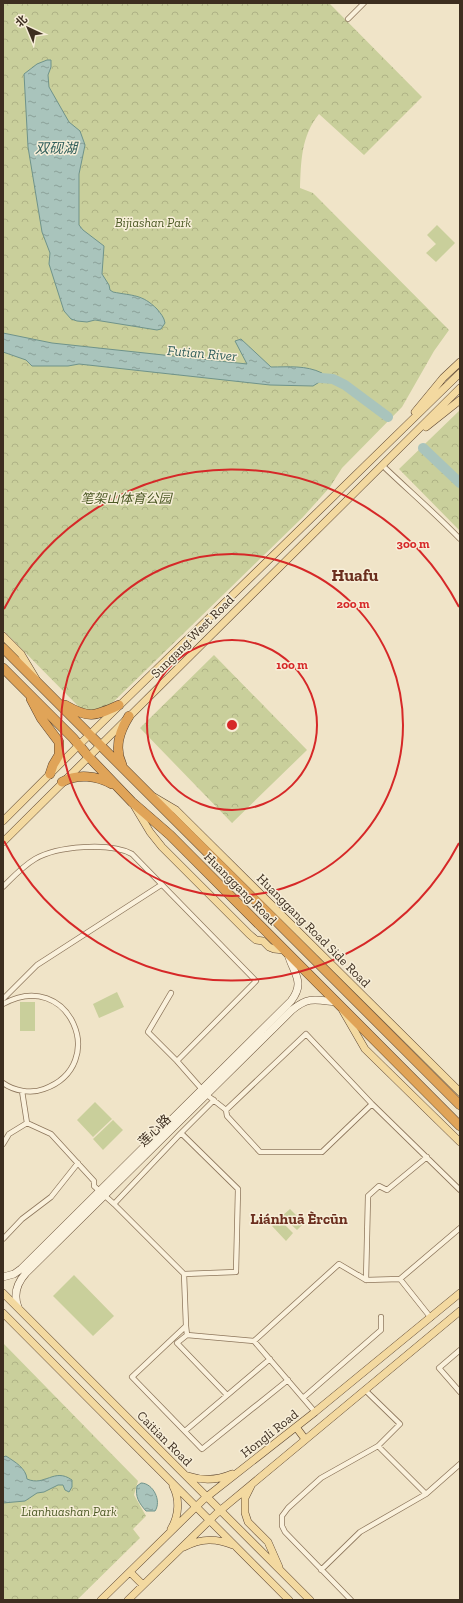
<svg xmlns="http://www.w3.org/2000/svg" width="463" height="1603" font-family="'Zilla Slab','Noto Sans SC',serif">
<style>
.park{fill:url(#park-crowns)}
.pitch{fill:#c9cf9b}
.water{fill:url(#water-ripples);stroke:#6f938a}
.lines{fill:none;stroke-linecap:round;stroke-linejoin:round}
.river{stroke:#a9c4bc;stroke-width:10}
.street-casing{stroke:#8d765c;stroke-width:6}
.secondary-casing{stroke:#6f573f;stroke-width:8}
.primary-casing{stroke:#5b4430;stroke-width:8}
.highway-casing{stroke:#5b4430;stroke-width:10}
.street{stroke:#faf1dc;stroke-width:4.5}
.secondary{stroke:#faf1dc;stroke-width:7}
.primary{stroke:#f3d9a0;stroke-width:7}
.highway{stroke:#e0a458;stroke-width:9}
.ring{fill:none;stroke:#d62828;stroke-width:2}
.labels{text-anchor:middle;stroke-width:3;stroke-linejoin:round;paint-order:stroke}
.park-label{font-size:13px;font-style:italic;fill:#4d5a26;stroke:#f7eed8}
.street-label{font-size:13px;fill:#3d2e20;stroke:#f7eed8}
.water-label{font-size:14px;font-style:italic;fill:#2f5d5a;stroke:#f7eed8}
.quarter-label{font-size:15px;font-weight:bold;fill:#6b2e1e;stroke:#f7eed8}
.district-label{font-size:17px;font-weight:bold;fill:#6b2e1e;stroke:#f7eed8}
.centre{fill:#d62828;stroke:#f7eed8;stroke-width:2}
.ring-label{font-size:12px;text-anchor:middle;font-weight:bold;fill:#d62828;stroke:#f7eed8;stroke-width:3;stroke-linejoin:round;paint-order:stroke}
</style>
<defs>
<pattern id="park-crowns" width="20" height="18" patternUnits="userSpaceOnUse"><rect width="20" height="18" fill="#c9cf9b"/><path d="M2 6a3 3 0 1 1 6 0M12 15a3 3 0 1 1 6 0" fill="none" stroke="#aeb285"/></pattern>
<pattern id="water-ripples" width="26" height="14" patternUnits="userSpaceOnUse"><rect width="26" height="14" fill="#a9c4bc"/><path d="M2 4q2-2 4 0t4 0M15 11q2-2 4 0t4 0" fill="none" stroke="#8ba098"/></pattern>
</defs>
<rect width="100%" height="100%" fill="#f0e4c8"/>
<path class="park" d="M3,3H329L422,97L364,155L319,114C301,136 301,162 300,188L313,193L449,330L434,351L402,407L342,468L330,487L303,517L108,707L96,713L79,707L3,630Z
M460,410V531L399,469Z
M214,655L307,750L232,823L140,728Z
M3,1343L138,1481L134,1495L146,1516L133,1529L140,1538L77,1600H3Z"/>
<path class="pitch" d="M437,225L455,243L436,262L426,253L436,244L427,235Z
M117,992L124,1007L99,1018L93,1004Z
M20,1002H35V1031H20Z
M95,1102L112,1119L93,1137L77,1120Z
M113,1120L123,1130L103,1150L93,1139Z
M290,1209L304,1223L297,1230L282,1216Z
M279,1219L293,1233L286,1241L272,1226Z
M74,1275L114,1316L93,1336L53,1296Z"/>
<path class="water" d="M47,60H51V67L48,75L49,87L69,122L80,131L85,145L79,174V225L83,230L104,246L102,274L109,285L110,290L113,292C133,296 142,294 157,309C161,314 164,317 165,323L161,329L157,330L95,320L87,322L77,321L71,319L64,311L49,264L50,253L42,232L28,147L24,74L37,64Z
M3,333L52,343L247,364L235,341L241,339L271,367C288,367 306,365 322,373L321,381L313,386L270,385L79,364L68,366H32L26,360L3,352Z
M6,1456C15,1462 26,1468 27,1479C45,1487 54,1467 72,1480V1487L69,1492L65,1490L63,1485H58L44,1492L37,1493L25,1501L3,1503V1457Z
M141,1483C153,1483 162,1501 155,1511H146C139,1503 135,1497 137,1486Z"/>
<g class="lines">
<path class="river" d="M309,377L333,379L345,385L388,417
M423,448L460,483"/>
<defs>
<path id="street" d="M348,19L364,3
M382,465C408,490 435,513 460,539
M3,887C13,877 23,866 35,859C57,846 110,842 132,854L256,981L177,1061
M171,993L148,1032L177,1061L207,1095L226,1110L227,1116L260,1152H322L372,1104
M3,999L37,965L161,885
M3,1004C69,967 111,1065 44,1089C31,1094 14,1091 3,1083
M22,1091L27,1123L51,1134L94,1181V1186L114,1204L184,1274L186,1326L132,1377L202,1449L288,1380
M226,1110L306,1034L372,1104L460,1190
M181,1133L238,1189L236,1272L184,1274
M3,1144L9,1134L27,1123
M427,1157L387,1190L379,1186L368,1196L366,1280L400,1279L460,1228
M114,1204L181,1133L214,1100
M3,1239L22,1219L51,1197L78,1163
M400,1279L431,1318
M186,1326L187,1335L254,1341L315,1412
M187,1335L177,1343L227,1395
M254,1341L339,1264L366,1280L358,1275
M460,1350L439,1368L460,1392
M303,1398L381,1330V1317
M185,1431L270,1359
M378,1446L426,1494
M321,1570L360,1532L426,1494L460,1464
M351,1600L285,1532L282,1526V1516L288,1508L321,1478L378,1446L400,1424L365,1390"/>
<path id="secondary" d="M3,1277L14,1274L21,1269L291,1001C306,982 293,973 288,954
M18,1307C13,1294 17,1283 26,1273L292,1010C309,996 316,1000 336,1002"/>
<path id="primary" d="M415,412L443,378L460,362
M426,427L460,400
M3,636L21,654L36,679
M154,797L176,810L460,1092
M135,807L150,832L162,847L249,934L256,940L263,941L269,947L274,949L284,950
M3,821L79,745L460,373
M3,842L460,388
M343,1011L365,1049L460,1142
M3,1293L310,1600
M3,1313L289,1600
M296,1427L305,1439
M188,1476C203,1481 218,1480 232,1474
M251,1486L245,1498V1513L248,1522L268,1542L279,1567
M171,1529C179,1516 180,1499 173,1486
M184,1547C201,1538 216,1538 233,1545
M130,1572L143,1585
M101,1600L204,1499L315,1412L460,1293
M128,1600L216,1514L460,1311"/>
<path id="highway" d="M3,648L460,1105
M3,668L73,738L88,756L132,802L170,835L460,1126
M31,699L41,718L59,742V755L53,765L50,774
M65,705C89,719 95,716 119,705
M122,765C114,748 119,732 129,716
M62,782C78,773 97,776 112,784"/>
</defs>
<use href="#street" class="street-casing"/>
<use href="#secondary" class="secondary-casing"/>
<use href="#primary" class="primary-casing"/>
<use href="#highway" class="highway-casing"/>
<use href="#street" class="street"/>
<use href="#secondary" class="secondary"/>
<use href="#primary" class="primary"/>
<use href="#highway" class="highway"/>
</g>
<g class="ring">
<circle cx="232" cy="725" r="85"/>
<circle cx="232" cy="725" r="171"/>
<path d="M459 843A256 256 0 0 1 4 841M4 609A256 256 0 0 1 459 607"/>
</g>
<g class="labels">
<g class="park-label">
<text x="153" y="227">Bijiashan Park</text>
<text x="126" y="503">笔架山体育公园</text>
<text x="69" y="1516">Lianhuashan Park</text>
</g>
<g class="street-label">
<text transform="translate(192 636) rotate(-45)" y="5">Sungang West Road</text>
<text transform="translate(241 888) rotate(45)" y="5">Huanggang Road</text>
<text transform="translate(314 930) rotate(45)" y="5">Huanggang Road Side Road</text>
<text transform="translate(154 1130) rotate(-44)" y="5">莲心路</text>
<text transform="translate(269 1433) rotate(-38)" y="5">Hongli Road</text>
<text transform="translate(165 1438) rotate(45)" y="5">Caitian Road</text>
</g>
<g class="water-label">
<text x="56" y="153">双砚湖</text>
<text transform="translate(202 353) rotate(5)" y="5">Futian River</text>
</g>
<g class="quarter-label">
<text x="299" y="1224">Liánhuā Èrcūn</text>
</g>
<g class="district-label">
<text x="355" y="581">Huafu</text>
</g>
</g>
<circle cx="232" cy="725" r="6" class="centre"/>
<g class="ring-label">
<text x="413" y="548">300 m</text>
<text x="353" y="608">200 m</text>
<text x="292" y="669">100 m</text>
</g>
<rect width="463" height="1603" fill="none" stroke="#3d2e20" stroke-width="8"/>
<g transform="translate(28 28) rotate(316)" stroke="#f7eed8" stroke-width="3" paint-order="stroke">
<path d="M0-3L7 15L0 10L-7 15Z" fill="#3d2e20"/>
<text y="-6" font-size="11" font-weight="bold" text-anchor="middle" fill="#3d2e20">北</text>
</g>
</svg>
